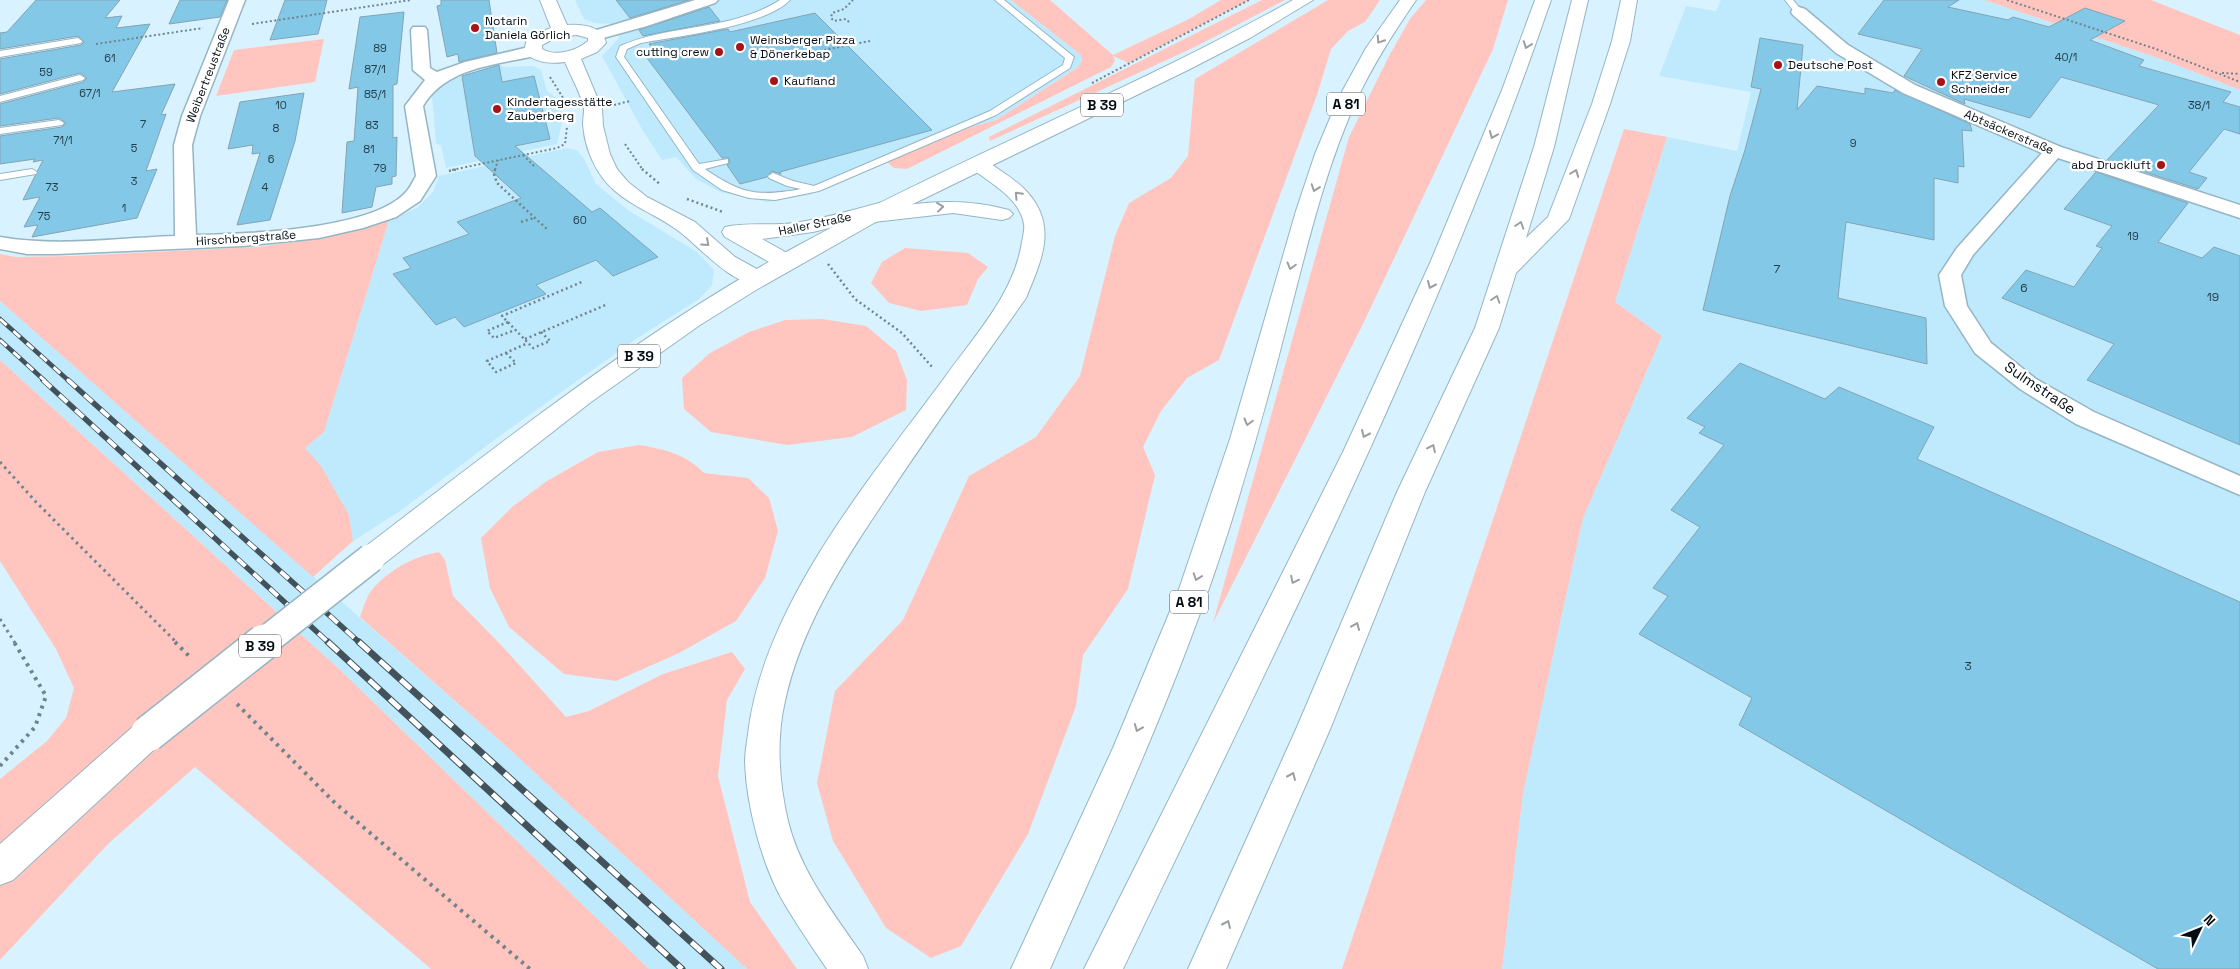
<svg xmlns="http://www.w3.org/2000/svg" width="2240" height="969" font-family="'Space Grotesk',sans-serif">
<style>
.built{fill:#bfeafd}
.green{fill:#ffc5be}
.building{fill:#83c9e7;stroke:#83a3b2}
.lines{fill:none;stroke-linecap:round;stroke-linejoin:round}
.lane-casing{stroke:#95b5c4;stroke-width:2}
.street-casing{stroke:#95b5c4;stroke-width:3}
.secondary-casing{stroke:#95b5c4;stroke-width:2}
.primary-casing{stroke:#95b5c4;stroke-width:2}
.highway-casing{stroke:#95b5c4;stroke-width:2}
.path-far3{stroke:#71848d;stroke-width:2;stroke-dasharray:2 2.5;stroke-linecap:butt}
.path-far2{stroke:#71848d;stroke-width:2.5;stroke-dasharray:2 3;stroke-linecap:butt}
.path-far1{stroke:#71848d;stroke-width:3;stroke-dasharray:2.5 4;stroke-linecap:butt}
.path{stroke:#71848d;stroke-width:4;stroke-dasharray:3 5;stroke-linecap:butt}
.lane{fill:#fff;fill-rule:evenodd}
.street{fill:#fff;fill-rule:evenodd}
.secondary{fill:#fff;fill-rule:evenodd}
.primary{fill:#fff;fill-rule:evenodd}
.highway{fill:#fff;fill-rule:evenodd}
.rail-far2-casing{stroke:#43525a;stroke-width:4.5}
.rail-far1-casing{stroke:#43525a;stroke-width:5.5}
.rail-casing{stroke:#43525a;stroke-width:7}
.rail-far2{stroke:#fff;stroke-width:3;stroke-dasharray:9;stroke-linecap:butt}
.rail-far1{stroke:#fff;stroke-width:4;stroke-dasharray:11;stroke-linecap:butt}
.rail{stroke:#fff;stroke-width:5;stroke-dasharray:14;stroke-linecap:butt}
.primary-bridge-far1-casing{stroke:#95b5c4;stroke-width:31;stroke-linecap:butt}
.primary-bridge-casing{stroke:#95b5c4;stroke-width:38;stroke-linecap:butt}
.primary-bridge-far1{stroke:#fff;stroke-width:28}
.primary-bridge{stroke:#fff;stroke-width:35}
.oneway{stroke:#9a9ea1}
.poi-dot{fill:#a8131a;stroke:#fff;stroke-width:2}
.labels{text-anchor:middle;stroke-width:4.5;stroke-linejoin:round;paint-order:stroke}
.far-number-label{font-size:11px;fill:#233c48}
.far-poi-label{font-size:12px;fill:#030d13;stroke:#fff;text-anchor:start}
.far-street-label{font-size:12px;fill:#030d13;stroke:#fff}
.number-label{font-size:12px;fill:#233c48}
.shield{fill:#fff;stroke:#4f565a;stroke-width:1}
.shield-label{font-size:14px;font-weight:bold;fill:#030d13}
.street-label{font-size:15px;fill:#030d13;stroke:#fff}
</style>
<rect width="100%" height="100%" fill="#d8f3ff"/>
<path class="built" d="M575,0H1011L1081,55L1082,61L1077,68L996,120L971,127L914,150L810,195L768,202L720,192L696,179L676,157L662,160L643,131L602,56L619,38V31L612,24L595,23L584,19Z
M1721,0H1984L2164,60L2240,90V969H1502L1523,793L1583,518L1662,336L1615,302L1667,137L1737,151L1751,92L1659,76L1686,6L1716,11Z
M502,65L503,67L533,66L541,70L547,91L558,99L563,118L557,144L446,168L441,145L436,144L432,96L437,88L453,79Z
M567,148L577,150L583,157L596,184L628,210L697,252L714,270L712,285L699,299L636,339L501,435L400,511L353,541L349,515L305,448L324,432L389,220L417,208L433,192L439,176Z
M0,301L506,746L747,969H649L338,668L0,360Z"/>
<path class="green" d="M1011,0H1050L1113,55L1189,19L1221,0H1249L1129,63L1113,56L1115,61L1111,67L907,169L894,168L887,162L971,127L996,120L1077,68L1082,61L1081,55Z
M1262,0H1285L1195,47L990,141L989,137Z
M1328,0H1380L1365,22L1348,31L1331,49L1317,95L1219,360L1187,378L1161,411L1143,447L1155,475L1128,589L1083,655L1076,706L1028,834L961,946L931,958L886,928L833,841L817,783L835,691L903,620L969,476L1036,437L1080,376L1115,236L1129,203L1171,178L1188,156L1195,79Z
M1426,0H1508L1493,49L1364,322L1213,623L1349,137L1389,56L1410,19Z
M1984,0H2151L2240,35V90L2164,60Z
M324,39L315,82L216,96L234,50Z
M1624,129L1667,137L1615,302L1662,336L1583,518L1523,793L1502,969H1342Z
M389,220L324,432L305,448L321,466L349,515L353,541L313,577L0,301V254L16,257L73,256L258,247L328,237Z
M905,248L968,253L988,267L978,279L967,305L921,311L889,303L871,283L882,262Z
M822,319L866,326L896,351L907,380L906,410L852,437L787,445L711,432L684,409L682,378L710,353L749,332L785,320Z
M0,360L338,668L649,969H431L195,767L108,844L0,960V779L47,741L66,718L74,688L56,649L0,561Z
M639,445C664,449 686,454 704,473L748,478L769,498L778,531L765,578L736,621L679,653L616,681L564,674L509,627L490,588L481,538L512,507L547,481L598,452Z
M439,552L445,560L453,596L503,647L566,717L589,711L663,674L732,652L745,669L727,700L718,776L750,902L797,969H747L506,746L360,617C363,609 366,598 371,591C387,571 414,556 439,552Z"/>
<path class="building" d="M36,0H120L105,18L122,16L116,28L150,24L112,92L175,84L161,115L166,114L146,171L157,169L137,218L32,237L38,225L24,227L40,197L23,200L43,160L33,162L35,159L0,164V136L62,127L66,123L59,118L0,126V104L83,82L87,78L80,73L0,94V59L81,45L84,42L78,36L0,49V33L7,32Z
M180,0H227L220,17L169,24Z
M285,0H327L318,34L270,40Z
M441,0H489L497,53L459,62L458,54L447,57L437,6L441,5Z
M616,0H689L630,18Z
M1884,0H1959L1948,7L2008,20L2013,17L2049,27L2085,8L2125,21L2090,40L2144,60L2139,66L2231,92L2223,102L2240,107V134L2224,129L2189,172L2207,178L2198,189L2107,160L2159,105L2061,77L2030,118L1964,99L1965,104L1904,76L1922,49L1858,34Z
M709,7L720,21L643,36L639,30Z
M404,12L397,84L393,85V138L397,137L396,176L392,177V184L376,187L372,207L342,213L347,142L354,141L358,87L349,89L360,17Z
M815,13L932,130L780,172L781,174L772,171L767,177L740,184L727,165L730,163L729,158H722L641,50L652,48L649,44L728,29L730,32Z
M1760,38L1803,45L1797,110L1817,86L1865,94V88L1893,93L1895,90L1970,124L1972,131L1962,130L1964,167L1958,166V183L1934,178V240L1846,222L1838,298L1926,318L1927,364L1703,310L1730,196L1745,150L1761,89L1751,87Z
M499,65L502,82L534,76L550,139L515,146L592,212L600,208L658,257L613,276L596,260L536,285L546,294L464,327L455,317L436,325L393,274L411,268L403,258L469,234L457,222L521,198L475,156L462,76Z
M304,93L295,141L270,220L237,225L260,153L252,154L253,145L228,149L240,102Z
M2096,172L2188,203L2158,242L2202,258L2214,247L2240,256V445L2087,380L2114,344L2002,298L2026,270L2074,287L2102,248L2096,246L2112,226L2064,209Z
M1740,363L1825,399L1839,387L1934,427L1917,459L2240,602V969H2158L1739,725L1752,698L1639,634L1668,596L1653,588L1700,527L1671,510L1724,445L1699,433L1705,427L1687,418Z"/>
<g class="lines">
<defs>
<path id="lane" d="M780,0H790C763,27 679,36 641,43L627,49L624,57L699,164L728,159V163L705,169C741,194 758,197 801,189L787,186L769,178L768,176L773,173L793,181L814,186L990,111L1063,65L1065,58L995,0H1004L1074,57L1070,68L996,115L819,191L775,200L749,198L722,190L693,170L616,57L620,46C671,24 732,31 780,0Z
M1785,0H1793L1803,12L1802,14H1796Z
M78,38L82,41L81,43L0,57V51Z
M80,75L85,78L83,80L0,102V96Z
M59,120L64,123L62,125L0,134V128Z
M32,169L37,172L36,174L0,180V174Z"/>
<path id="street" d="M229,0H245L200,116L192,145L196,235C246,234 372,230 406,192C410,188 413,181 416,176L405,106L425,80L413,70L411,30L413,27H425L427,30L430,68L437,72L465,62L533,46L539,47L541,51L539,55C498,65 447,66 423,106L436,176L420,201L396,217L363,228L319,238L243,246L56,254H27L0,249V237C58,247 117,238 175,236L174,145L182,116Z
M695,0H718L715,3L647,26L596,40L588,35L590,32Z
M1799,7L1805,9L1848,45L1915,85L2061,147L2240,205V218L2058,158L1973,255L1961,275L1967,306L1991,343L2036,379L2094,412L2240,476V495L2076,424L2020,389L1975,353L1945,306L1939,275L1957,248L2042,153L1903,93L1836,53L1793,15L1791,12L1793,9Z"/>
<path id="secondary" d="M540,0H556L567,25C582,24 603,26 606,43L597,52L581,59L602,109L603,126L610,154L617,169L628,182L647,197L695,222L735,257L766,274L769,279L766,284C737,291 702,249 680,232C653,211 617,203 598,171C590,158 584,140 583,124C583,119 584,114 584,109C581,93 571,77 565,62C552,64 533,63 524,51L527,39L537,33L551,28ZM577,35L588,38V41C576,51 556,57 542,49V45L557,37Z
M978,158L985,160C999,170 1017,180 1028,193C1058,227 1041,261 1026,298C978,366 929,433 883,503C842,564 801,628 785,701C776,739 779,783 788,821C800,871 834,914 863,956L868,969H827C812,947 797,925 784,903C762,866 746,804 745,761C745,752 747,742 748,734C763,605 870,479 945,377C975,335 1014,294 1022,242C1023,236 1025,229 1024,224C1020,198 990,183 971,168L968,164L971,160Z
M891,200L898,202L901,206C939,200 973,200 1009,210L1013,214L1009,218L1002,220L953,213L874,222L866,219L813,232L762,239L794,257L797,262L794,267L786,269L778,267L725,237L722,232L725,227C747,222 772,226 794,223C827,218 859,208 891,200Z"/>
<path id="primary" d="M1293,0H1313L1250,38L1188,70L874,223L756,290L700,325L591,402L381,566L371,569L361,566L356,558L361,550C502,442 643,330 799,245C961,157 1132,90 1293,0Z
M148,720L160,724L165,734L160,744L13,880L0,885V844L136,724Z"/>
<path id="highway" d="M1400,0H1416C1394,32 1374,63 1357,99C1324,171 1306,251 1286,328C1269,395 1250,462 1229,529C1181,680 1114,824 1050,969H1011L1113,748L1178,592L1230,439L1296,211L1315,154L1338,99L1366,48Z
M1535,0H1551C1436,335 1275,650 1123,969H1084L1343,452L1430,263L1502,90Z
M1572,0H1588L1554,147L1526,238L1548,217L1592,104L1612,41L1621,0H1637L1630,41L1610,104L1569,219L1516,273L1499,328L1425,492L1331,727L1226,969H1188L1297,727L1397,492L1475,328L1534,147Z"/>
</defs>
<use href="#lane" class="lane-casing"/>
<use href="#street" class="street-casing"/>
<use href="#secondary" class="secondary-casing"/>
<use href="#primary" class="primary-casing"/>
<use href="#highway" class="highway-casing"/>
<path class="path-far3" d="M2007,0L2156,49L2240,82
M849,22L846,19L834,21L831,18L832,13L844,9L853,0
M252,24L411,0
M96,44L203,28
M824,50L870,41
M2222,73L2240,74
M550,77L565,101
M1092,83L1249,0
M614,105L630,101
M625,144L643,170
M523,155L535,167
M452,170L557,148L565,144L567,127
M495,170L498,160"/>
<path class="path-far2" d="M495,169L494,174L497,183L548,230
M642,169L661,185
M449,171L458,169
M687,199L723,212
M521,222L534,218
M828,264L855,299L902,333L933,368
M508,322L487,331L494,338L515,330
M541,332L550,341L533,348L502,316L584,281
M525,339L608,304
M506,353L516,363L496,372L487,361L528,343"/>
<path class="path-far1" d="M0,462L36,502L177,643
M0,619L15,643"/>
<path class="path" d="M175,642L192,659
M237,704L335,803L530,969
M0,766L35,727L46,696L14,642"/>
<use href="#lane" class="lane"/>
<use href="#street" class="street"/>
<use href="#secondary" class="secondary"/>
<use href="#primary" class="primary"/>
<use href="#highway" class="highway"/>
<defs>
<path id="rail-far2" d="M0,319L69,381
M0,340L45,381"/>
<path id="rail-far1" d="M43,380L329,643
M68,380L360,643"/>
<path id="rail" d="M328,642L682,969
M359,642L721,969"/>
</defs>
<use href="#rail-far2" class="rail-far2-casing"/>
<use href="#rail-far1" class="rail-far1-casing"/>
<use href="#rail" class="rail-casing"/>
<use href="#rail-far2" class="rail-far2"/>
<use href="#rail-far1" class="rail-far1"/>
<use href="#rail" class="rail"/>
<defs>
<path id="primary-bridge-far1" d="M263,643L371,558"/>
<path id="primary-bridge" d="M148,734L264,642"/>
</defs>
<use href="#primary-bridge-far1" class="primary-bridge-far1-casing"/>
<use href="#primary-bridge" class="primary-bridge-casing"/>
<use href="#primary-bridge-far1" class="primary-bridge-far1"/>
<use href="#primary-bridge" class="primary-bridge"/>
</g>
<defs><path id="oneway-chevron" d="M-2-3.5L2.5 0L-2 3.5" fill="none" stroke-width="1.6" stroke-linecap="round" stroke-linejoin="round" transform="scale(1.25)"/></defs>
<g class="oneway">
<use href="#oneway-chevron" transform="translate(1380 40) rotate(123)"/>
<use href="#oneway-chevron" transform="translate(1527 45) rotate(110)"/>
<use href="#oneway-chevron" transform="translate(1493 135) rotate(112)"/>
<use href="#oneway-chevron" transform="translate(1575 173) rotate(-69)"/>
<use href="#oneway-chevron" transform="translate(1315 188) rotate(109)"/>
<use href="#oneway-chevron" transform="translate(1018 195) rotate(-133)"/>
<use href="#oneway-chevron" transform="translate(940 207) rotate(-6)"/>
<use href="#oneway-chevron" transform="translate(1520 225) rotate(-72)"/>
<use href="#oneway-chevron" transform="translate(706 243) rotate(42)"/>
<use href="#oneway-chevron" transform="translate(1291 266) rotate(105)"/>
<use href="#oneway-chevron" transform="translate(1431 285) rotate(114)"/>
<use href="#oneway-chevron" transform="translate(1496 299) rotate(-72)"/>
<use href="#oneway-chevron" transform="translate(1248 422) rotate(105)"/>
<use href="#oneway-chevron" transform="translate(1365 434) rotate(114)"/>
<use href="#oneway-chevron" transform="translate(1432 448) rotate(-65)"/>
<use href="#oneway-chevron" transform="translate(1197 577) rotate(109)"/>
<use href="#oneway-chevron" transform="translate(1294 580) rotate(116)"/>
<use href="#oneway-chevron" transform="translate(1356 626) rotate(-67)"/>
<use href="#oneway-chevron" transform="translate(1138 728) rotate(112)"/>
<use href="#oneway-chevron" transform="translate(1292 776) rotate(-66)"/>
<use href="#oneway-chevron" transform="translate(1227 924) rotate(-66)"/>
</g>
<g class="poi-dot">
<circle cx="475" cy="28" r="5"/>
<circle cx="740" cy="47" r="5"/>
<circle cx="719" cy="52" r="5"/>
<circle cx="1778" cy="65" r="5"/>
<circle cx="774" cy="81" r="5"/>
<circle cx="1941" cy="82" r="5"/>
<circle cx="497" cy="109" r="5"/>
<circle cx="2161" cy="165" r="5"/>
</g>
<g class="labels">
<g class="far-number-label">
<text x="380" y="52">89</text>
<text x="2066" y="61">40/1</text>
<text x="110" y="62">61</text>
<text x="375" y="73">87/1</text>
<text x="46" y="76">59</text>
<text x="90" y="97">67/1</text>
<text x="375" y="98">85/1</text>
<text x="281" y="109">10</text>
<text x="2199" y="109">38/1</text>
<text x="143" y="128">7</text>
<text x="372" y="129">83</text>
<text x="276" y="132">8</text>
<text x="63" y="144">71/1</text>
<text x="1853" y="147">9</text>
<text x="134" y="152">5</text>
<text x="369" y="153">81</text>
<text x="271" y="163">6</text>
<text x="380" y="172">79</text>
<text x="134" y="185">3</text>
<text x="52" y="191">73</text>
<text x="265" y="191">4</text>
<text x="124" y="212">1</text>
<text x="44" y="220">75</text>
<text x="580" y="224">60</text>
<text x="2133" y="240">19</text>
</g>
<g class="far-poi-label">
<text x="485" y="25">Notarin<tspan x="485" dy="14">Daniela Görlich</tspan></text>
<text x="750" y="44">Weinsberger Pizza<tspan x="750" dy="14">&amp; Dönerkebap</tspan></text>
<text x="709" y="56" text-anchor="end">cutting crew</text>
<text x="1788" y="69">Deutsche Post</text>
<text x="1951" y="79">KFZ Service<tspan x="1951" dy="14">Schneider</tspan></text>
<text x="784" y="85">Kaufland</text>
<text x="507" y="106">Kindertagesstätte<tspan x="507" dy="14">Zauberberg</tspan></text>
<text x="2151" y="169" text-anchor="end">abd Druckluft</text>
</g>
<g class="far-street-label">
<text transform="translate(208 75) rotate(-69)" y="4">Weibertreustraße</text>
<text transform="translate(2009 132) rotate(23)" y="4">Abtsäckerstraße</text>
<text transform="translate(815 224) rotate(-12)" y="4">Haller Straße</text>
<text transform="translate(246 238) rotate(-4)" y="4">Hirschbergstraße</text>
</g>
<g class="number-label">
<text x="1777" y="273">7</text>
<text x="2024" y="292">6</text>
<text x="2213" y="301">19</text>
<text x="1968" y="670">3</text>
</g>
<g class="shield">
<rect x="1327" y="92.5" width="38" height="23" rx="4"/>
<rect x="1081" y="93.5" width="42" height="23" rx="4"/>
<rect x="618" y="344.5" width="42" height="23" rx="4"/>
<rect x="1170" y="590.5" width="38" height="23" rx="4"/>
<rect x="239" y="634.5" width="42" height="23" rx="4"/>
</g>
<g class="shield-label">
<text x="1346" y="109">A 81</text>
<text x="1102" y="110">B 39</text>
<text x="639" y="361">B 39</text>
<text x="1189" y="607">A 81</text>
<text x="260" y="651">B 39</text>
</g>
<g class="street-label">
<text transform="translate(2040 388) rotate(34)" y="5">Sulmstraße</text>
</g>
</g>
<g transform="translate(2200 929) rotate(47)" stroke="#ffffff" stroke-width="4" paint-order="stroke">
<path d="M0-4L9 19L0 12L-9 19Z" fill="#030d13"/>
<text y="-8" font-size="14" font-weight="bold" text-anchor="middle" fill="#030d13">N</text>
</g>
</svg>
